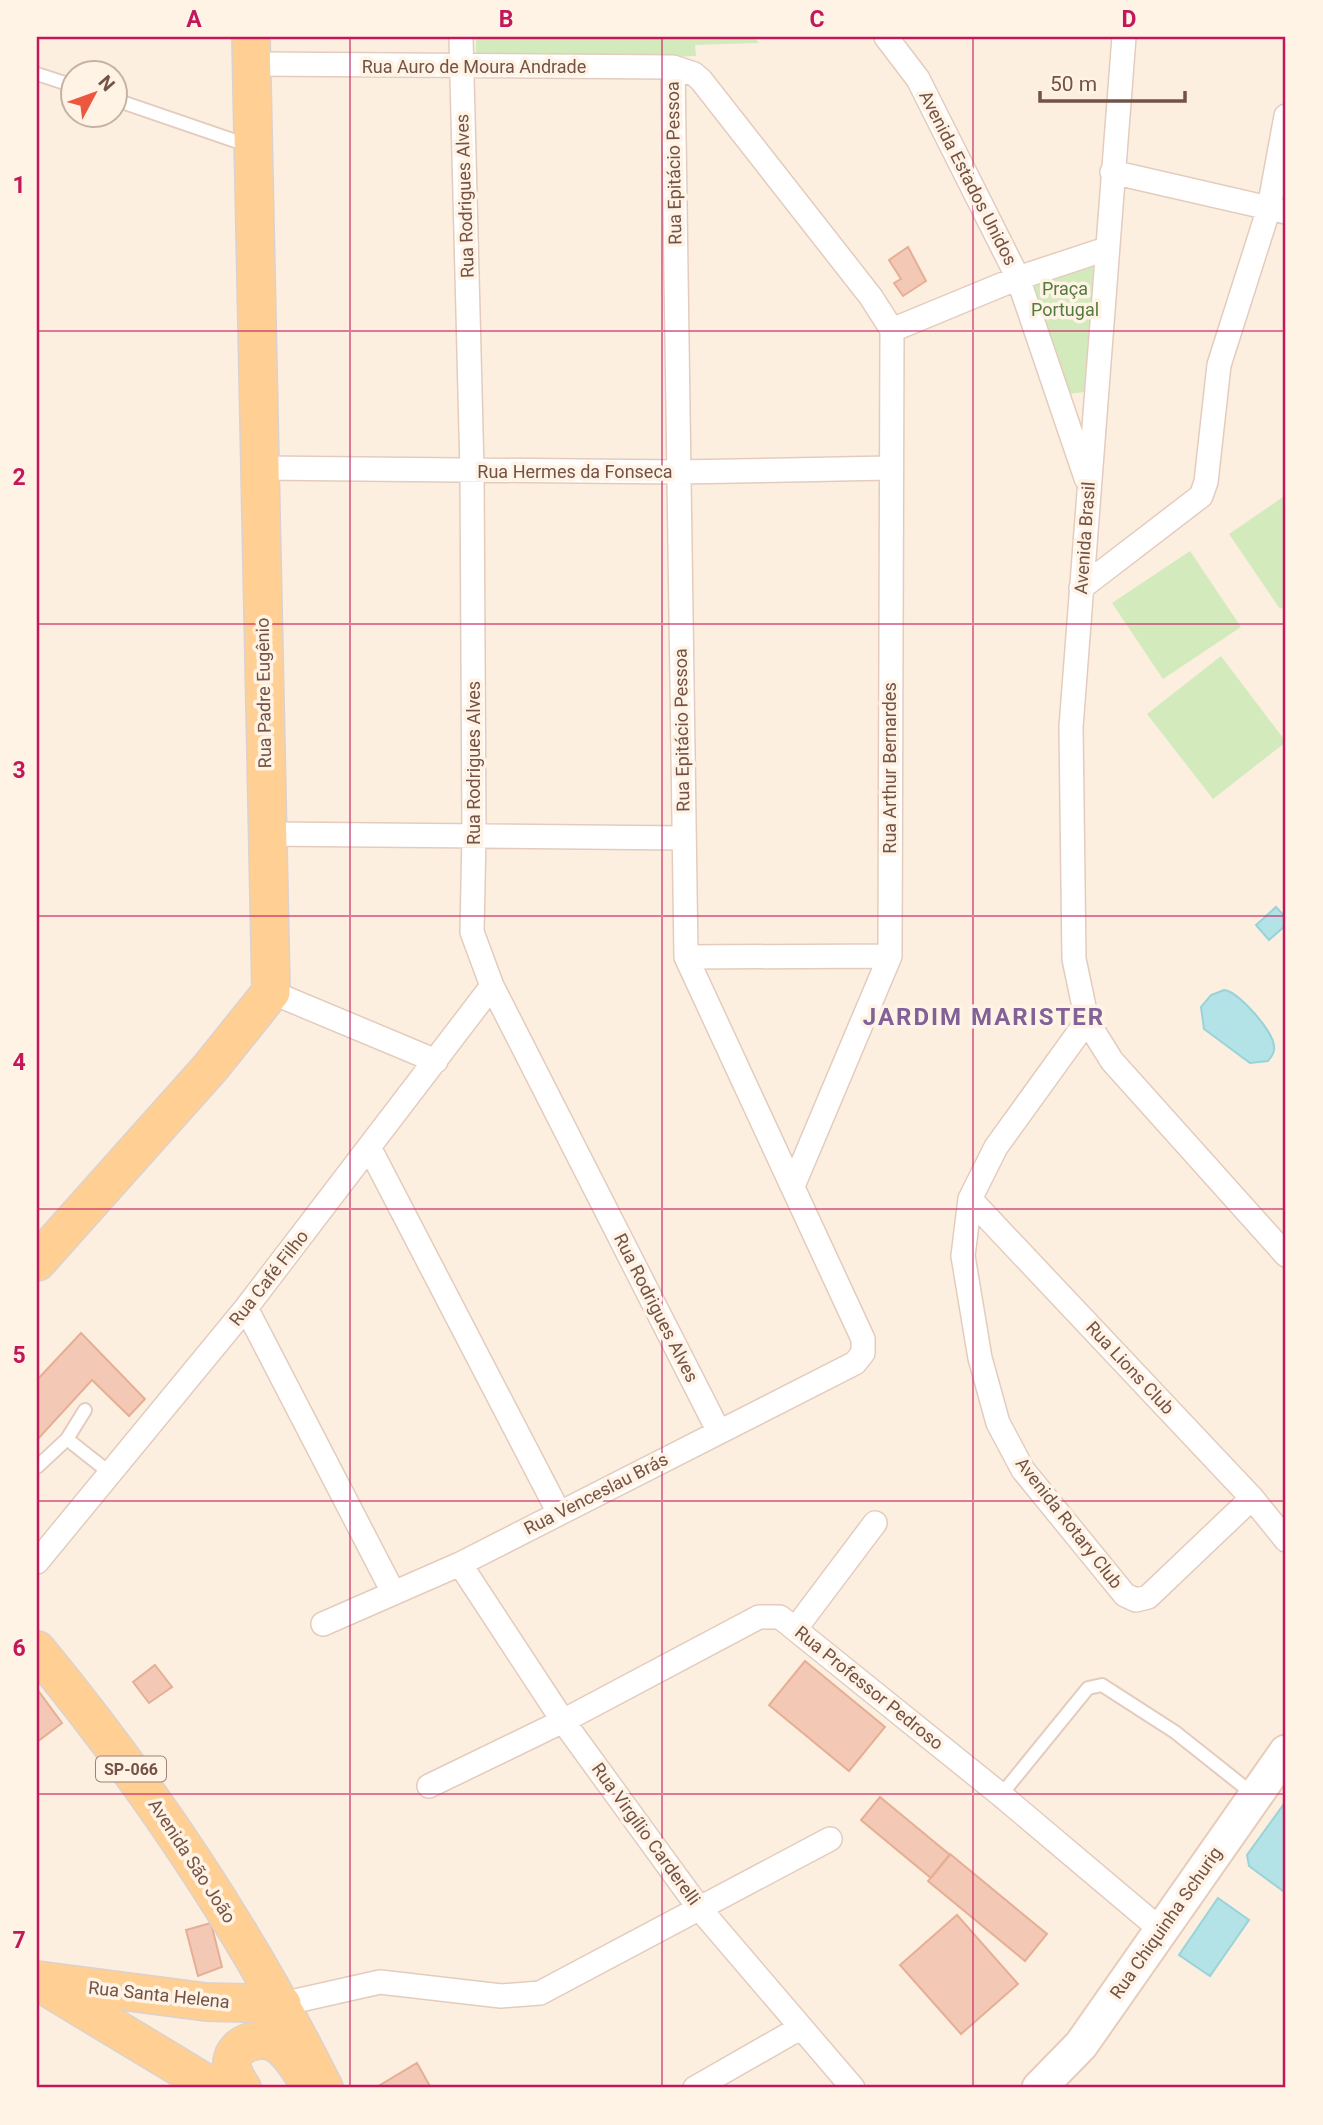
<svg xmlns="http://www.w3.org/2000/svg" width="1323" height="2125" font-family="Roboto,sans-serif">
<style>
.green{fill:#d3eabd}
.water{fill:#b3e3e6;stroke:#99d3d9;stroke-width:2}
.building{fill:#f3c9b5;stroke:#e6ae95;stroke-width:2}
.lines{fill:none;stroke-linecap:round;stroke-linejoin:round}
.lane-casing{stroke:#e3ccbe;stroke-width:16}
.street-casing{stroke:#e3ccbe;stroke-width:26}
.secondary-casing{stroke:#e8ccba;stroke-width:37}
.primary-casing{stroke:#dbd2cf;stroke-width:40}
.lane{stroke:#fff;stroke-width:12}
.street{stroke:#fff;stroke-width:23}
.secondary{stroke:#fff;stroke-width:33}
.primary{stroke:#ffcf94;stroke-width:37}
.grid{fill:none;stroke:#c2185b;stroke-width:2;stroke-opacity:0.55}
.labels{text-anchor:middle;stroke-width:7;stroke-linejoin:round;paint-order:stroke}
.shield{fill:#fff3e5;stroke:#9e8376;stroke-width:2}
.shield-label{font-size:16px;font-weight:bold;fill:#745346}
.street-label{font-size:18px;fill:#745346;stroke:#fff3e5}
.park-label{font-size:18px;fill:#547a3e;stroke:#fff3e5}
.district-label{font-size:24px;font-weight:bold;letter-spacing:2px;fill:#816197;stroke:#fff3e5}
.neatline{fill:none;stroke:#c2185b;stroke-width:2.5}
.grid-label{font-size:23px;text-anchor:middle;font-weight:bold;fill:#c2185b}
</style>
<rect width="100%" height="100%" fill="#fdefdf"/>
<path class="green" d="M476,37H754L759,43L695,45L696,56L476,63Z
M1094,261L1084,392L1069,394L1034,286Z
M1286,495V605L1280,609L1229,534Z
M1190,551L1241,627L1163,679L1112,603Z
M1221,656L1286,742L1213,799L1147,714Z"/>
<path class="water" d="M1276,907L1286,918V925L1269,940L1256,925Z
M1224,990C1238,991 1273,1031 1274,1046C1275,1052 1272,1056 1268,1061L1250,1063L1204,1029L1201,1007L1211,995Z
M1286,1801V1890L1283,1891L1249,1866L1247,1855Z
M1218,1898L1249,1920L1210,1976L1179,1955Z"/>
<path class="building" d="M908,247L926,281L903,296L894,283L901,279L889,260Z
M81,1333L145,1399L129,1416L92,1380L37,1440V1380Z
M805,1661L885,1727L849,1771L769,1705Z
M155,1665L172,1687L149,1703L133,1682Z
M37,1689L62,1723L37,1742Z
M880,1797L950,1855L931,1878L861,1820Z
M950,1854L1047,1934L1025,1961L928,1881Z
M957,1915L1018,1984L961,2034L900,1965Z
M211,1923L222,1967L198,1976L186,1930Z
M417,2063L431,2088H378L377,2087Z"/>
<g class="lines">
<defs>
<path id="lane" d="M37,74L74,86
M116,100L250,146
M67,1439L85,1410
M37,1467L67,1439L110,1473
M1001,1795L1088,1688L1102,1685L1175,1732L1253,1794"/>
<path id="street" d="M461,37L472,471L474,835L472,932L492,986L719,1432
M886,37L918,79L1018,278L1086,478
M1124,37L1071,727L1074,959L1087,1021L1112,1061L1286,1255
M252,64L673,67L694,74L701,80L871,297L892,330
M1112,172L1286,212
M892,330L1018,278L1106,249
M261,468L679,472L890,468
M1081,588L1201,496L1206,482L1219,365L1269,208L1286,116
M267,834L684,838
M686,957L890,956
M271,992L436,1061
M1087,1021L996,1147L970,1199L963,1256L980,1358L998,1423L1023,1470L1125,1595L1136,1600L1148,1597L1252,1498
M370,1149L559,1513
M793,1186L890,956L892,330
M970,1199L1252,1498L1286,1540
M246,1308L393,1592
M37,1562L246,1308L492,986
M460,1564L563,1721L699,1908L853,2088
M323,1624L460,1564L855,1363L863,1353V1339L686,957L673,67
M796,1628L875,1523
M429,1786L563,1721L759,1617H780L1001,1795L1161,1930
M282,2004L380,1982L501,1996L540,1993L830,1839
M695,2088L800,2028"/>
<path id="secondary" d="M1039,2088L1081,2045L1286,1752"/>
<path id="primary" d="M37,1262L210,1068L271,992L251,37
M37,1650C148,1785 246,1931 324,2088
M37,1980L206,2002L282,2004
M50,1989L214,2088
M242,2088C237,2080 231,2072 232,2062C234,2042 262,2035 277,2044C290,2052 298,2067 306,2079"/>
</defs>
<use href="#lane" class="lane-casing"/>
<use href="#street" class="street-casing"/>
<use href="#secondary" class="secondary-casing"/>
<use href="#primary" class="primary-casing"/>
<use href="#lane" class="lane"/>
<use href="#street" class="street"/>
<use href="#secondary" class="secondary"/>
<use href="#primary" class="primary"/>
</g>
<path class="grid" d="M350,37V2088M662,37V2088M973,37V2088M37,331H1286M37,624H1286M37,916H1286M37,1209H1286M37,1501H1286M37,1794H1286"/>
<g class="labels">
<rect class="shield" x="96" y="1756.5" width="70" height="25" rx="5"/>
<g class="shield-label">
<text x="131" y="1775">SP-066</text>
</g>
<g class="street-label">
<text x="474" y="73">Rua Auro de Moura Andrade</text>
<text transform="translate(674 163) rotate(-91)" y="6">Rua Epitácio Pessoa</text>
<text transform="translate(968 178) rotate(63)" y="6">Avenida Estados Unidos</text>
<text transform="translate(465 196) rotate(-92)" y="6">Rua Rodrigues Alves</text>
<text x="575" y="478">Rua Hermes da Fonseca</text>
<text transform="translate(1085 538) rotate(-86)" y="6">Avenida Brasil</text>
<text transform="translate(264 693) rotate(-91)" y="6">Rua Padre Eugênio</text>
<text transform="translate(682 730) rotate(-91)" y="6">Rua Epitácio Pessoa</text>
<text transform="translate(474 763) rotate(-90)" y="6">Rua Rodrigues Alves</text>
<text transform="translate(890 768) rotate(-90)" y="6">Rua Arthur Bernardes</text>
<text transform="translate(269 1278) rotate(-52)" y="6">Rua Café Filho</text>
<text transform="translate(656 1308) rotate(63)" y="6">Rua Rodrigues Alves</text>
<text transform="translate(1130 1368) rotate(47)" y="6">Rua Lions Club</text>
<text transform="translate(596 1494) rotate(-27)" y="6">Rua Venceslau Brás</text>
<text transform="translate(1069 1523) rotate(52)" y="6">Avenida Rotary Club</text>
<text transform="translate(869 1688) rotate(39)" y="6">Rua Professor Pedroso</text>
<text transform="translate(646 1834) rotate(54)" y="6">Rua Virgílio Carderelli</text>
<text transform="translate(192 1861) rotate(57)" y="6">Avenida São João</text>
<text transform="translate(1166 1923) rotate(-55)" y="6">Rua Chiquinha Schurig</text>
<text transform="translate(159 1995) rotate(6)" y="6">Rua Santa Helena</text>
</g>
<g class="park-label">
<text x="1065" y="295">Praça<tspan x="1065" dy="21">Portugal</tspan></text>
</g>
<g class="district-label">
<text x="984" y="1025">JARDIM MARISTER</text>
</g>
</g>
<rect width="1323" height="2125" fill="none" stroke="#fff3e5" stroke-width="77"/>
<g transform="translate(94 94) rotate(49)"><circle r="33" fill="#fff3e5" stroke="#c7b3a5" stroke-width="2"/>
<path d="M0-5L12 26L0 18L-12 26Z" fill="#ec583e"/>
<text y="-10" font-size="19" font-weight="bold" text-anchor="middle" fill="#745346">N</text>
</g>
<path d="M1040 91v10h145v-10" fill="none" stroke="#745346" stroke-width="3.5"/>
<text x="1050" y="91" font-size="21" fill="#745346" stroke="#fff3e5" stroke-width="5" paint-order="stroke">50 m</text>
<rect x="38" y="38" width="1246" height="2048" class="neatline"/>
<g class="grid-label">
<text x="194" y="27">A</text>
<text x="506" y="27">B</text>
<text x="817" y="27">C</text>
<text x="1129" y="27">D</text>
<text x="19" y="193">1</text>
<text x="19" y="485">2</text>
<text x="19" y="778">3</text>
<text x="19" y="1070">4</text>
<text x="19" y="1363">5</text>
<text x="19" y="1656">6</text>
<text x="19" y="1948">7</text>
</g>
</svg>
